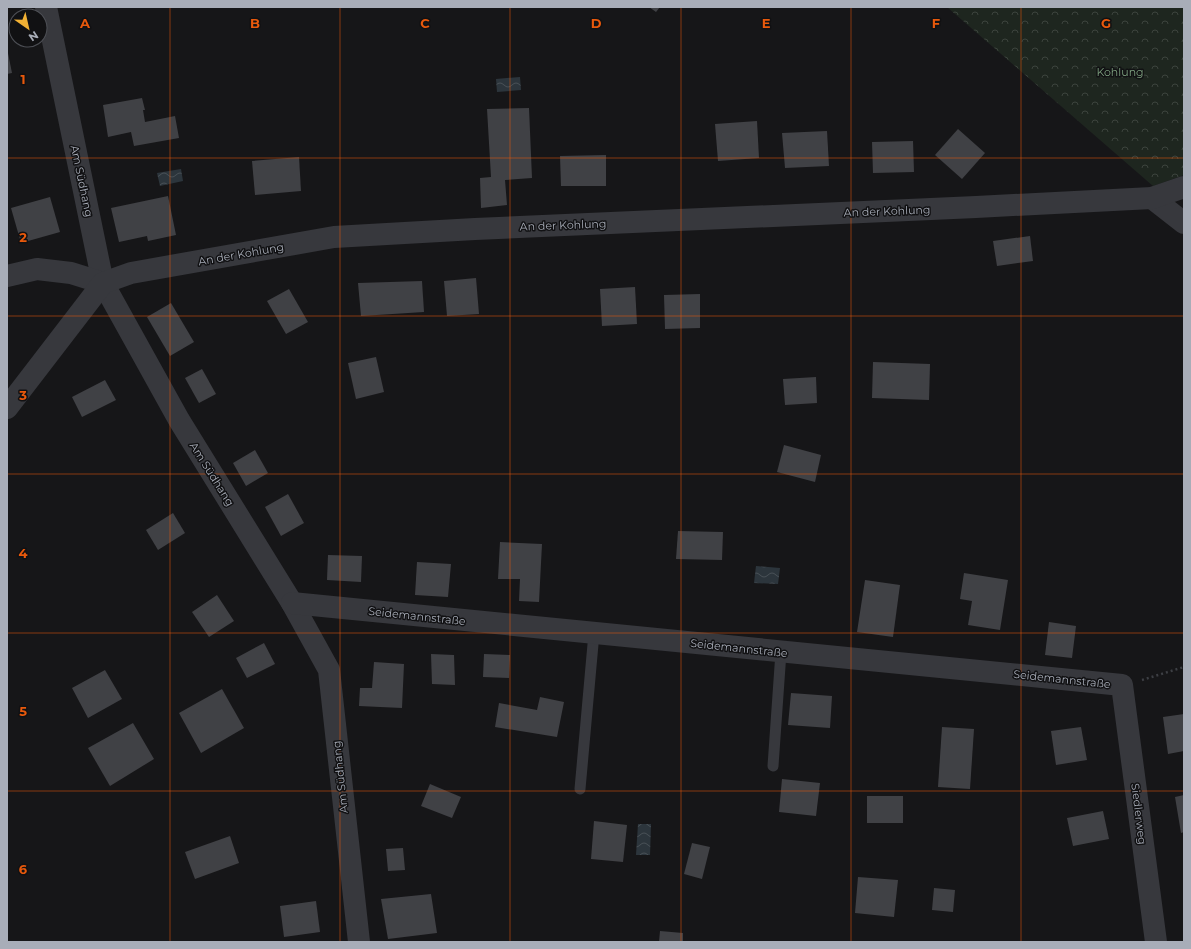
<svg xmlns="http://www.w3.org/2000/svg" width="1191" height="949" viewBox="0 0 1191 949" font-family="Montserrat,sans-serif">
<style>
.forest{fill:url(#forest-crowns)}
.water{fill:url(#water-waves)}
.building{fill:#404145}
.lines{fill:none;stroke-linecap:round;stroke-linejoin:round}
.path{stroke:#3d3f44;stroke-width:2.5;stroke-dasharray:2 3;stroke-linecap:butt}
.service{stroke:#37383d;stroke-width:11}
.minor{stroke:#37383d;stroke-width:22}
.grid{fill:none;stroke:#e8590c;stroke-width:1;stroke-opacity:0.55}
.labels{text-anchor:middle;stroke-width:3;stroke-linejoin:round;paint-order:stroke}
.park-label{font-size:11px;fill:#7fa381;stroke:#111113}
.street-label{font-size:11px;fill:#a8adb8;stroke:#111113}
.grid-label{font-size:13px;text-anchor:middle;font-weight:bold;fill:#e8590c;stroke:#111113;stroke-width:3;stroke-linejoin:round;paint-order:stroke}
</style>
<defs>
<pattern id="forest-crowns" width="20" height="18" patternUnits="userSpaceOnUse"><rect width="20" height="18" fill="#1e261f"/><path d="M2 6a3 3 0 1 1 6 0M12 15a3 3 0 1 1 6 0" fill="none" stroke="#3c433d"/></pattern>
<pattern id="water-waves" width="16" height="10" patternUnits="userSpaceOnUse"><rect width="16" height="10" fill="#2c353c"/><path d="M0 5q4-4 8 0t8 0" fill="none" stroke="#485056"/></pattern>
</defs>
<rect width="100%" height="100%" fill="#161618"/>
<!-- forest -->
<polygon class="forest" points="947,7 1184,7 1184,175 1153,186"/>
<!-- water -->
<g class="water">
<polygon points="520,77 521,90 497,92 496,79"/>
<polygon points="181,169 183,181 160,186 157,173"/>
<polygon points="756,566 780,568 778,584 754,583"/>
<polygon points="638,824 651,824 650,855 636,855"/>
</g>
<!-- building -->
<g class="building">
<polygon points="649,7 660,7 656,12"/>
<polygon points="7,48 12,73 7,74"/>
<polygon points="142,98 145,110 143,110 145,122 175,116 179,138 134,146 131,132 108,137 103,105"/>
<polygon points="529,108 532,178 505,180 507,205 481,208 480,178 491,177 487,109"/>
<polygon points="757,121 759,158 718,161 715,124"/>
<polygon points="958,129 985,153 962,179 935,155"/>
<polygon points="827,131 829,166 785,168 782,133"/>
<polygon points="913,141 914,172 873,173 872,142"/>
<polygon points="606,155 606,186 561,186 560,156"/>
<polygon points="299,157 301,191 255,195 252,161"/>
<polygon points="168,196 176,235 148,241 147,236 119,242 111,208"/>
<polygon points="50,197 60,232 21,243 11,208"/>
<polygon points="1030,236 1033,261 997,266 993,241"/>
<polygon points="476,278 479,314 447,316 444,281"/>
<polygon points="422,281 424,312 361,316 358,283"/>
<polygon points="635,287 637,324 602,326 600,289"/>
<polygon points="289,289 308,322 286,334 267,301"/>
<polygon points="700,294 700,328 665,329 664,295"/>
<polygon points="171,303 194,342 170,356 147,317"/>
<polygon points="376,357 384,392 356,399 348,363"/>
<polygon points="873,362 930,364 929,400 872,398"/>
<polygon points="202,369 216,394 199,403 185,378"/>
<polygon points="816,377 817,403 785,405 783,379"/>
<polygon points="105,380 116,400 82,417 72,397"/>
<polygon points="784,445 821,455 815,482 777,472"/>
<polygon points="255,450 268,473 246,486 233,463"/>
<polygon points="288,494 304,523 281,536 265,507"/>
<polygon points="173,513 185,533 158,550 146,530"/>
<polygon points="678,531 723,532 722,560 676,559"/>
<polygon points="500,542 542,544 539,602 519,601 520,579 498,579"/>
<polygon points="328,555 362,556 361,582 327,580"/>
<polygon points="417,562 451,564 448,597 415,595"/>
<polygon points="964,573 1008,580 1000,630 968,625 972,601 960,599"/>
<polygon points="865,580 900,585 893,637 857,632"/>
<polygon points="217,595 234,621 209,637 192,612"/>
<polygon points="1049,622 1076,626 1072,658 1045,655"/>
<polygon points="264,643 275,664 247,678 236,658"/>
<polygon points="431,654 454,655 455,685 432,684"/>
<polygon points="484,654 510,655 509,678 483,677"/>
<polygon points="374,662 404,664 402,708 359,706 360,688 372,688"/>
<polygon points="105,670 122,699 88,718 72,688"/>
<polygon points="222,689 244,728 201,753 179,713"/>
<polygon points="791,693 832,696 830,728 788,725"/>
<polygon points="540,697 564,702 557,737 495,727 499,703 537,710"/>
<polygon points="1184,714 1184,751 1168,754 1163,717"/>
<polygon points="133,723 154,759 110,786 88,748"/>
<polygon points="942,727 974,729 970,789 938,787"/>
<polygon points="1081,727 1087,760 1056,765 1051,731"/>
<polygon points="782,779 820,783 816,816 779,812"/>
<polygon points="430,784 461,797 452,818 421,806"/>
<polygon points="1184,795 1184,832 1181,833 1175,797"/>
<rect x="867" y="796" width="36" height="27"/>
<polygon points="1103,811 1109,839 1073,846 1067,818"/>
<polygon points="594,821 627,825 623,862 591,859"/>
<polygon points="230,836 239,863 195,879 185,852"/>
<polygon points="692,843 710,847 702,879 684,874"/>
<polygon points="403,848 405,870 388,871 386,849"/>
<polygon points="858,877 898,880 894,917 855,913"/>
<polygon points="934,888 955,890 953,912 932,910"/>
<polygon points="431,894 437,933 388,939 381,899"/>
<polygon points="316,901 320,932 284,937 280,906"/>
<polygon points="660,931 683,933 683,942 659,942"/>
</g>
<g class="lines">
<!-- path -->
<polyline class="path" points="1142,680 1184,667"/>
<!-- service -->
<g class="service">
<polyline points="773,766 781,652"/>
<polyline points="580,789 594,633"/>
</g>
<!-- minor -->
<g class="minor">
<polyline points="46,7 103,283 179,420 292,603 329,670 359,942"/>
<polyline points="1152,198 1184,223"/>
<polyline points="7,276 37,269 71,273 103,283"/>
<polyline points="7,408 103,283 131,273 334,237 475,229 976,207 1152,198 1184,187"/>
<polyline points="292,603 1122,685 1156,942"/>
</g>
</g>
<!-- grid -->
<path class="grid" d="M 170,7 L 170,942M 340,7 L 340,942M 510,7 L 510,942M 681,7 L 681,942M 851,7 L 851,942M 1021,7 L 1021,942M 7,158 L 1184,158M 7,316 L 1184,316M 7,474 L 1184,474M 7,633 L 1184,633M 7,791 L 1184,791"/>
<g class="labels">
<!-- park labels -->
<g class="park-label">
<text x="1120" y="76">Kohlung</text>
</g>
<!-- street labels -->
<g class="street-label">
<text transform="translate(82 181) rotate(78)" y="4">Am Südhang</text>
<text transform="translate(887 211) rotate(-2)" y="4">An der Kohlung</text>
<text transform="translate(563 225) rotate(-2)" y="4">An der Kohlung</text>
<text transform="translate(241 254) rotate(-10)" y="4">An der Kohlung</text>
<text transform="translate(212 474) rotate(58)" y="4">Am Südhang</text>
<text transform="translate(417 616) rotate(6)" y="4">Seidemannstraße</text>
<text transform="translate(739 648) rotate(6)" y="4">Seidemannstraße</text>
<text transform="translate(1062 679) rotate(6)" y="4">Seidemannstraße</text>
<text transform="translate(340 777) rotate(-96)" y="4">Am Südhang</text>
<text transform="translate(1139 814) rotate(83)" y="4">Siedlerweg</text>
</g>
</g>
<g class="grid-label">
<text x="85" y="28">A</text>
<text x="255" y="28">B</text>
<text x="425" y="28">C</text>
<text x="596" y="28">D</text>
<text x="766" y="28">E</text>
<text x="936" y="28">F</text>
<text x="1106" y="28">G</text>
<text x="23" y="84">1</text>
<text x="23" y="242">2</text>
<text x="23" y="400">3</text>
<text x="23" y="558">4</text>
<text x="23" y="716">5</text>
<text x="23" y="874">6</text>
</g>
<!-- border -->
<rect width="1191" height="949" fill="none" stroke="#a8adb8" stroke-width="16"/>
<!-- north arrow -->
<g transform="translate(28 28) rotate(146)"><circle r="19" fill="#111113" stroke="#4d4f55"/>
<path d="M0-3L7 15L0 10L-7 15Z" fill="#f2b134"/>
<text y="-6" font-size="11" font-weight="bold" text-anchor="middle" fill="#a8adb8">N</text>
</g>
</svg>
